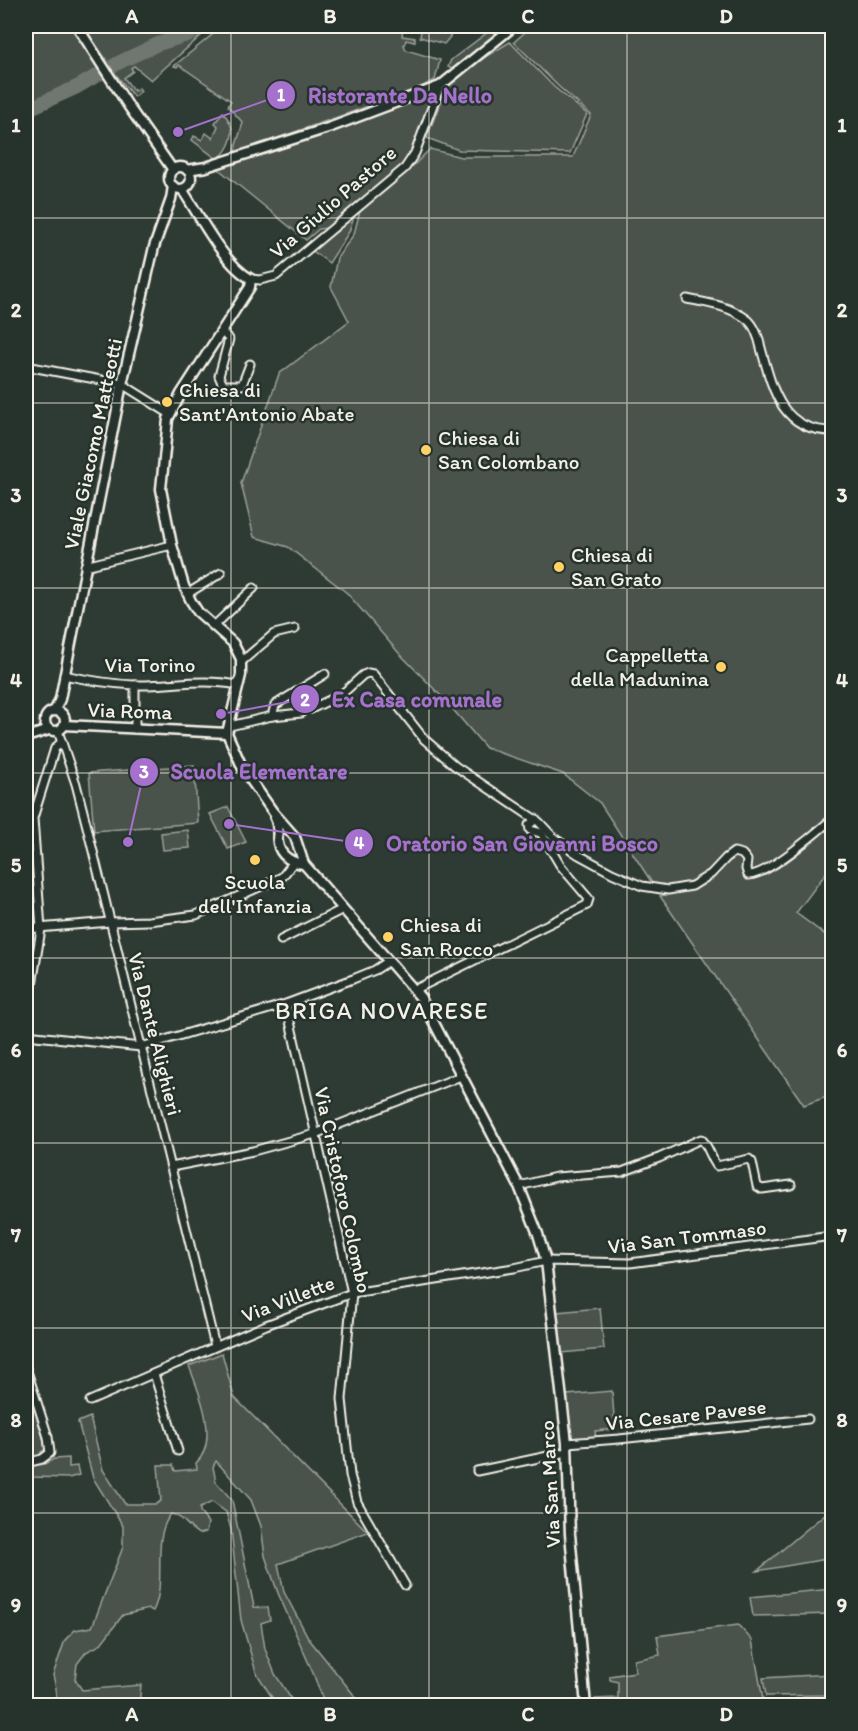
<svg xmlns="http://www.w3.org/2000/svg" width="858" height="1731" viewBox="0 0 858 1731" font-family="Itim,sans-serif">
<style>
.green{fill:#48524c;stroke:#9ea29a;stroke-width:1.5}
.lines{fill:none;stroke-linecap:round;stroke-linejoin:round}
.river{stroke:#6f7770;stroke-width:14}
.minor-casing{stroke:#f4f1e8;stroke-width:11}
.tertiary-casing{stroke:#f4f1e8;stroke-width:13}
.minor{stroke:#26332d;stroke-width:7}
.tertiary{stroke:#26332d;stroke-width:8}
.grid{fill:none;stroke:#f4f1e8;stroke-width:1.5;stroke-opacity:0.55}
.poi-dot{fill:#ffd166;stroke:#26332d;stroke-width:2}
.labels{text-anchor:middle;stroke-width:5;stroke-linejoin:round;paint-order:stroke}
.street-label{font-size:21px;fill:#f4f1e8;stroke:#26332d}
.poi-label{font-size:21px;fill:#f4f1e8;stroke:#26332d;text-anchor:start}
.quarter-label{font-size:24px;letter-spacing:1.5px;fill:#f4f1e8;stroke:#26332d}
.leader{fill:none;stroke:#a571cd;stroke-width:2}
.callout-dot{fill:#a571cd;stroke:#26332d;stroke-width:2}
.mark-label{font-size:18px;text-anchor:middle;font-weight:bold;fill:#fff}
.callout-label{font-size:22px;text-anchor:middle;font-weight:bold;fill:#a571cd;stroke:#26332d;stroke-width:5;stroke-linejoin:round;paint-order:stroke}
.neatline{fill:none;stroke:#f4f1e8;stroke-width:2}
.grid-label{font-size:20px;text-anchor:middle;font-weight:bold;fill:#f4f1e8}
</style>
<rect width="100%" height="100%" fill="#2e3b34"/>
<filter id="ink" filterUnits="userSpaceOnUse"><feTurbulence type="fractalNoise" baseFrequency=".0167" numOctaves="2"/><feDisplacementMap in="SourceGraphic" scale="12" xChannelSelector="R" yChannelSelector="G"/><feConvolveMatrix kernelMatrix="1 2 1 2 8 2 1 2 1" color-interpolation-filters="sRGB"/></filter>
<g filter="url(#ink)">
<!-- green -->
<g class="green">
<polygon points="26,26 73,26 103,72 70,90 26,110"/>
<polygon points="83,26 194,26 190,30 155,42 110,65"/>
<polygon points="200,26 212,26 151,80 134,66 131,68 133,71 124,78 134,91 139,88 141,91 134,97 113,71 158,47 184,40"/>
<polygon points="223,26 453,26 450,37 444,44 420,37 421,31 403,28 402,36 415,38 415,42 406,40 404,45 406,50 440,60 435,80 417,89 235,153 236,145 243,123 228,106 231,101 179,65 177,67 174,66"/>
<path d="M 532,26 L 832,26 L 832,865 L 796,913 L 832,940 L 832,1095 L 804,1105 L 660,896 L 692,890 L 712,875 L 735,853 L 741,854 C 746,861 744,867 748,875 C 769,877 801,847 818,834 L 816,830 C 801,840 767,875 749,873 L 747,869 L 749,860 L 743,852 C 721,850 711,877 692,884 C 682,888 666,887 654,886 L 600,803 L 563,774 L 486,748 L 444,699 L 398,652 L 347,593 L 288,547 L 254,537 L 241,483 L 279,374 L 349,321 L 331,287 L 337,258 L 354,234 L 361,207 L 412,167 L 430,149 L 461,157 L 573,157 L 591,115 L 558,86 L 514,42 Z"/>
<polygon points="492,29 496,32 491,38 452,69 448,67 451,60"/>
<polygon points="510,42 554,87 587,114 570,153 459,150 427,138 446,87 470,66"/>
<polygon points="426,97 432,100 414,152 404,167 327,228 319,229 306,240 216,167"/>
<path d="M 223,112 C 226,116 229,121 231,125 C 235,137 227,153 217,159 L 192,140 L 194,136 L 202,140 L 206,133 L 213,138 L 218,126 L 215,123 Z"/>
<polygon points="356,210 349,232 329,263 314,252 313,250"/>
<polygon points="194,765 198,823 94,831 89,773"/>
<polygon points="228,807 246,842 228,849 210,814"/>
<polygon points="188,830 190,848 163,850 161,833"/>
<polygon points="600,1308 604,1349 561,1353 557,1312"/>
<path d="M 222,1353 L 234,1397 L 368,1532 L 278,1564 L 284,1592 L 309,1639 L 362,1705 L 325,1705 L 313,1673 L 278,1593 L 265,1556 L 261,1526 L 251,1500 L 216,1461 L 213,1467 L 216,1482 L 232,1500 L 254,1607 L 268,1608 L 270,1620 L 261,1623 L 265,1649 L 275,1674 L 295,1705 L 275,1705 L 273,1699 L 256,1672 L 241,1620 L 231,1529 L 226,1512 L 212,1502 L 200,1508 L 200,1512 L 208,1523 L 206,1532 L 199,1534 C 188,1528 183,1516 171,1514 C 150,1540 168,1582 153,1611 L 149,1609 L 123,1615 L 100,1645 L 86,1652 L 77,1664 L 75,1679 L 82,1690 L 141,1685 L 139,1705 L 57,1705 L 56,1688 L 53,1675 L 65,1640 L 75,1630 L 92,1627 L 123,1547 L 123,1526 L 93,1478 L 78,1422 L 90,1417 L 103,1470 L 125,1504 L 156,1504 L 161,1501 L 158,1465 L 173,1465 L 175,1471 L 197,1469 L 196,1463 C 220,1441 199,1392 189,1366 Z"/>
<polygon points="26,1376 40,1421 45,1449 41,1452 41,1455 26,1460"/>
<polygon points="612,1391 615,1429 595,1431 596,1439 570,1441 567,1395"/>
<polygon points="69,1458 69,1467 77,1466 79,1475 69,1478 31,1477 27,1475 28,1467 44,1464 54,1459"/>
<polygon points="832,1508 832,1558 757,1571"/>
<polygon points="832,1589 832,1614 753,1616 750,1597"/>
<polygon points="738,1625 752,1640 764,1705 595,1705 595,1699 618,1698 618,1682 610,1680 610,1676 635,1672 634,1660 660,1655 657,1636"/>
<polygon points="832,1674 832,1695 766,1696 763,1678"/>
</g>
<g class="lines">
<!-- river -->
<polyline class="river" points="26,110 77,87 120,62 158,44 190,34 198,26"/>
<defs>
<g id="minor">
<polyline points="251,279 260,280 276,276 405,168 415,153 440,86"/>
<path d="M 687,299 C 708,303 730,306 748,320 C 755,326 759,339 761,348 C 772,388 781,431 832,431"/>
<polyline points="222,332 229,339 219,376 223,385 242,385 250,364"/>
<polyline points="26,366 122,384 170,414"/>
<polyline points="85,566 172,545"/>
<polyline points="187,594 221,573"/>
<polyline points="215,625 254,588"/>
<polyline points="241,662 274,634 295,629"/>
<path d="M 64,675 C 87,680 110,684 134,685 C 170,686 201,678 237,685"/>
<polyline points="135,685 135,729"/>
<path d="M 311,709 L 342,694 L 363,675 L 368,673 L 373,674 L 424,739 L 455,766 L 539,822 L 554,838 L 579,855 L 612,873 L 642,886 L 668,890 L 692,886 L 711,874 L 726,858 L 734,852 L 742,854 L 747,860 L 746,869 L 748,875 C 767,876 817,832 832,819"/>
<polyline points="272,716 275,705 325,674"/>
<polyline points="230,726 272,716 301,713"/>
<polyline points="58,731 76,784 87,827 215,1346"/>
<polyline points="26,929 110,922 149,921 196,915 282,877 293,863"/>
<polyline points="281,940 343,909"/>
<polyline points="414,990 587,905 589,899 560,865 541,833 530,830 529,825 536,819"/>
<polyline points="286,1004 352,1293 342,1399 350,1475 357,1502 405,1585"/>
<polyline points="26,1022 41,929 33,818 55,748 62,742"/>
<polyline points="26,1035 141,1047 286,1004 353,979 375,970 389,961"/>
<polyline points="171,1167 253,1151 315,1134 461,1076"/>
<path d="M 519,1186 L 556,1177 L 622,1172 L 659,1158 L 701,1139 C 709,1146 710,1157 717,1166 L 749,1159 L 752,1162 L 757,1186 L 762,1189 L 791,1185"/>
<polyline points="26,1368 48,1437 50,1453 42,1459 26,1463"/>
<polyline points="154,1374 178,1451"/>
<polyline points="90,1401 266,1325 352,1293 514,1268 546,1261 630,1263 832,1236"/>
<polyline points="567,1443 619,1439 808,1419"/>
<polyline points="477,1471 567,1452"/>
</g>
<g id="tertiary">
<polyline points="77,26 129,107 173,170"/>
<circle cx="180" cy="178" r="11"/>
<polyline points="187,170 206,167 331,127 440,86 514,26"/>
<path d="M 182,189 C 199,215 224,265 251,279 L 250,287 L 181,394 L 168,419 L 161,489 L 172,545 L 184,586 L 191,601 L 198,612 L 233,643 L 241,659 L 241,675 L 227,733"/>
<polyline points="55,710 60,699 122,384 154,247 171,199 173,186"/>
<circle cx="55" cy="721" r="10"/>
<polyline points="64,725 227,733"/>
<polyline points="227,733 243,769 273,812 295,837 304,864 421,998 519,1186 538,1234 546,1261 567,1443 570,1534 586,1706"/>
<polyline points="26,737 49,730"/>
<path d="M 275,818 C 280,828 276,833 278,843 C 280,856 292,863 304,864"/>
</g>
</defs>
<!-- minor casing -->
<use href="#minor" class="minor-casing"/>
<!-- tertiary casing -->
<use href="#tertiary" class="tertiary-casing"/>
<!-- minor -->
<use href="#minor" class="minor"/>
<!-- tertiary -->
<use href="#tertiary" class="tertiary"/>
</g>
</g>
<!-- grid -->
<path class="grid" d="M 231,26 L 231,1706M 429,26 L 429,1706M 627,26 L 627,1706M 26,218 L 832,218M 26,403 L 832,403M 26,588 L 832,588M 26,773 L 832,773M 26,958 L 832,958M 26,1143 L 832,1143M 26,1328 L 832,1328M 26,1513 L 832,1513"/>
<!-- markers -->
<g class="poi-dot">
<circle cx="167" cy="402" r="6"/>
<circle cx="426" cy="450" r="6"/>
<circle cx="559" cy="567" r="6"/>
<circle cx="721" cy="667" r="6"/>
<circle cx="255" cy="860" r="6"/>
<circle cx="388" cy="937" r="6"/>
</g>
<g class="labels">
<!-- street labels -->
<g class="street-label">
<text transform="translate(333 202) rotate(-41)" y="7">Via Giulio Pastore</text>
<text transform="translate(93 444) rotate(-78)" y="7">Viale Giacomo Matteotti</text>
<text x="150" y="672">Via Torino</text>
<text transform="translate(130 711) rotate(2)" y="7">Via Roma</text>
<text transform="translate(155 1034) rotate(76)" y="7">Via Dante Alighieri</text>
<text transform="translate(343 1190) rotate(78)" y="7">Via Cristoforo Colombo</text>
<text transform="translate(687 1237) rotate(-7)" y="7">Via San Tommaso</text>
<text transform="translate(288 1299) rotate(-21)" y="7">Via Villette</text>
<text transform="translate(686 1415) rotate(-6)" y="7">Via Cesare Pavese</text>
<text transform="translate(550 1484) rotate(-93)" y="7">Via San Marco</text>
</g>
<!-- poi labels -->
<g class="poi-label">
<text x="179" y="397">Chiesa di<tspan x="179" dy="24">Sant'Antonio Abate</tspan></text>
<text x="438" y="445">Chiesa di<tspan x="438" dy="24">San Colombano</tspan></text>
<text x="571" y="562">Chiesa di<tspan x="571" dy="24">San Grato</tspan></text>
<text x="709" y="662" text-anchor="end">Cappelletta<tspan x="709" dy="24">della Madunina</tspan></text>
<text x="255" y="889" text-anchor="middle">Scuola<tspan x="255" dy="24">dell'Infanzia</tspan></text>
<text x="400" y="932">Chiesa di<tspan x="400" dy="24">San Rocco</tspan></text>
</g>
<!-- quarter labels -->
<g class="quarter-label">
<text x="382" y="1019">BRIGA NOVARESE</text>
</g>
</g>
<!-- callouts -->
<path class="leader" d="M178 132L281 95M221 714L305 699M128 842L144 772M229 824L359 843"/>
<g class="callout-dot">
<circle cx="178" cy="132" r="6"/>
<circle cx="221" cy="714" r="6"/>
<circle cx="128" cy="842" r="6"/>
<circle cx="229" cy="824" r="6"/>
<circle cx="281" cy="95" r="15"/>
<circle cx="305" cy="699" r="15"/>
<circle cx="144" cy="772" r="15"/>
<circle cx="359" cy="843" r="15"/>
</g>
<g class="mark-label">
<text x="281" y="101">1</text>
<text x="305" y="706">2</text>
<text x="144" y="778">3</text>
<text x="359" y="849">4</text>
</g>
<g class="callout-label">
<text x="400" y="103">Ristorante Da Nello</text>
<text x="417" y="707">Ex Casa comunale</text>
<text x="259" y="779">Scuola Elementare</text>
<text x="522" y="851">Oratorio San Giovanni Bosco</text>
</g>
<!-- margin -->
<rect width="858" height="1731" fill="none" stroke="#26332d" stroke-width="66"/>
<rect x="33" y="33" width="792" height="1665" class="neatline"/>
<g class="grid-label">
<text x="132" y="23">A</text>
<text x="330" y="23">B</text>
<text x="528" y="23">C</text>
<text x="726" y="23">D</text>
<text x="16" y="132">1</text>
<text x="842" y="132">1</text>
<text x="16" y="317">2</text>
<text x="842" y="317">2</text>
<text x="16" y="502">3</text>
<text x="842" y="502">3</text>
<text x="16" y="687">4</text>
<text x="842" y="687">4</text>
<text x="16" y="872">5</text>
<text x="842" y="872">5</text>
<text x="16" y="1057">6</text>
<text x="842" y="1057">6</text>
<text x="16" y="1242">7</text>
<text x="842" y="1242">7</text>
<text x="16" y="1427">8</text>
<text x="842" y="1427">8</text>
<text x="16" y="1612">9</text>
<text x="842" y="1612">9</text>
<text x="132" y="1721">A</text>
<text x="330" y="1721">B</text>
<text x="528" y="1721">C</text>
<text x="726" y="1721">D</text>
</g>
</svg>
